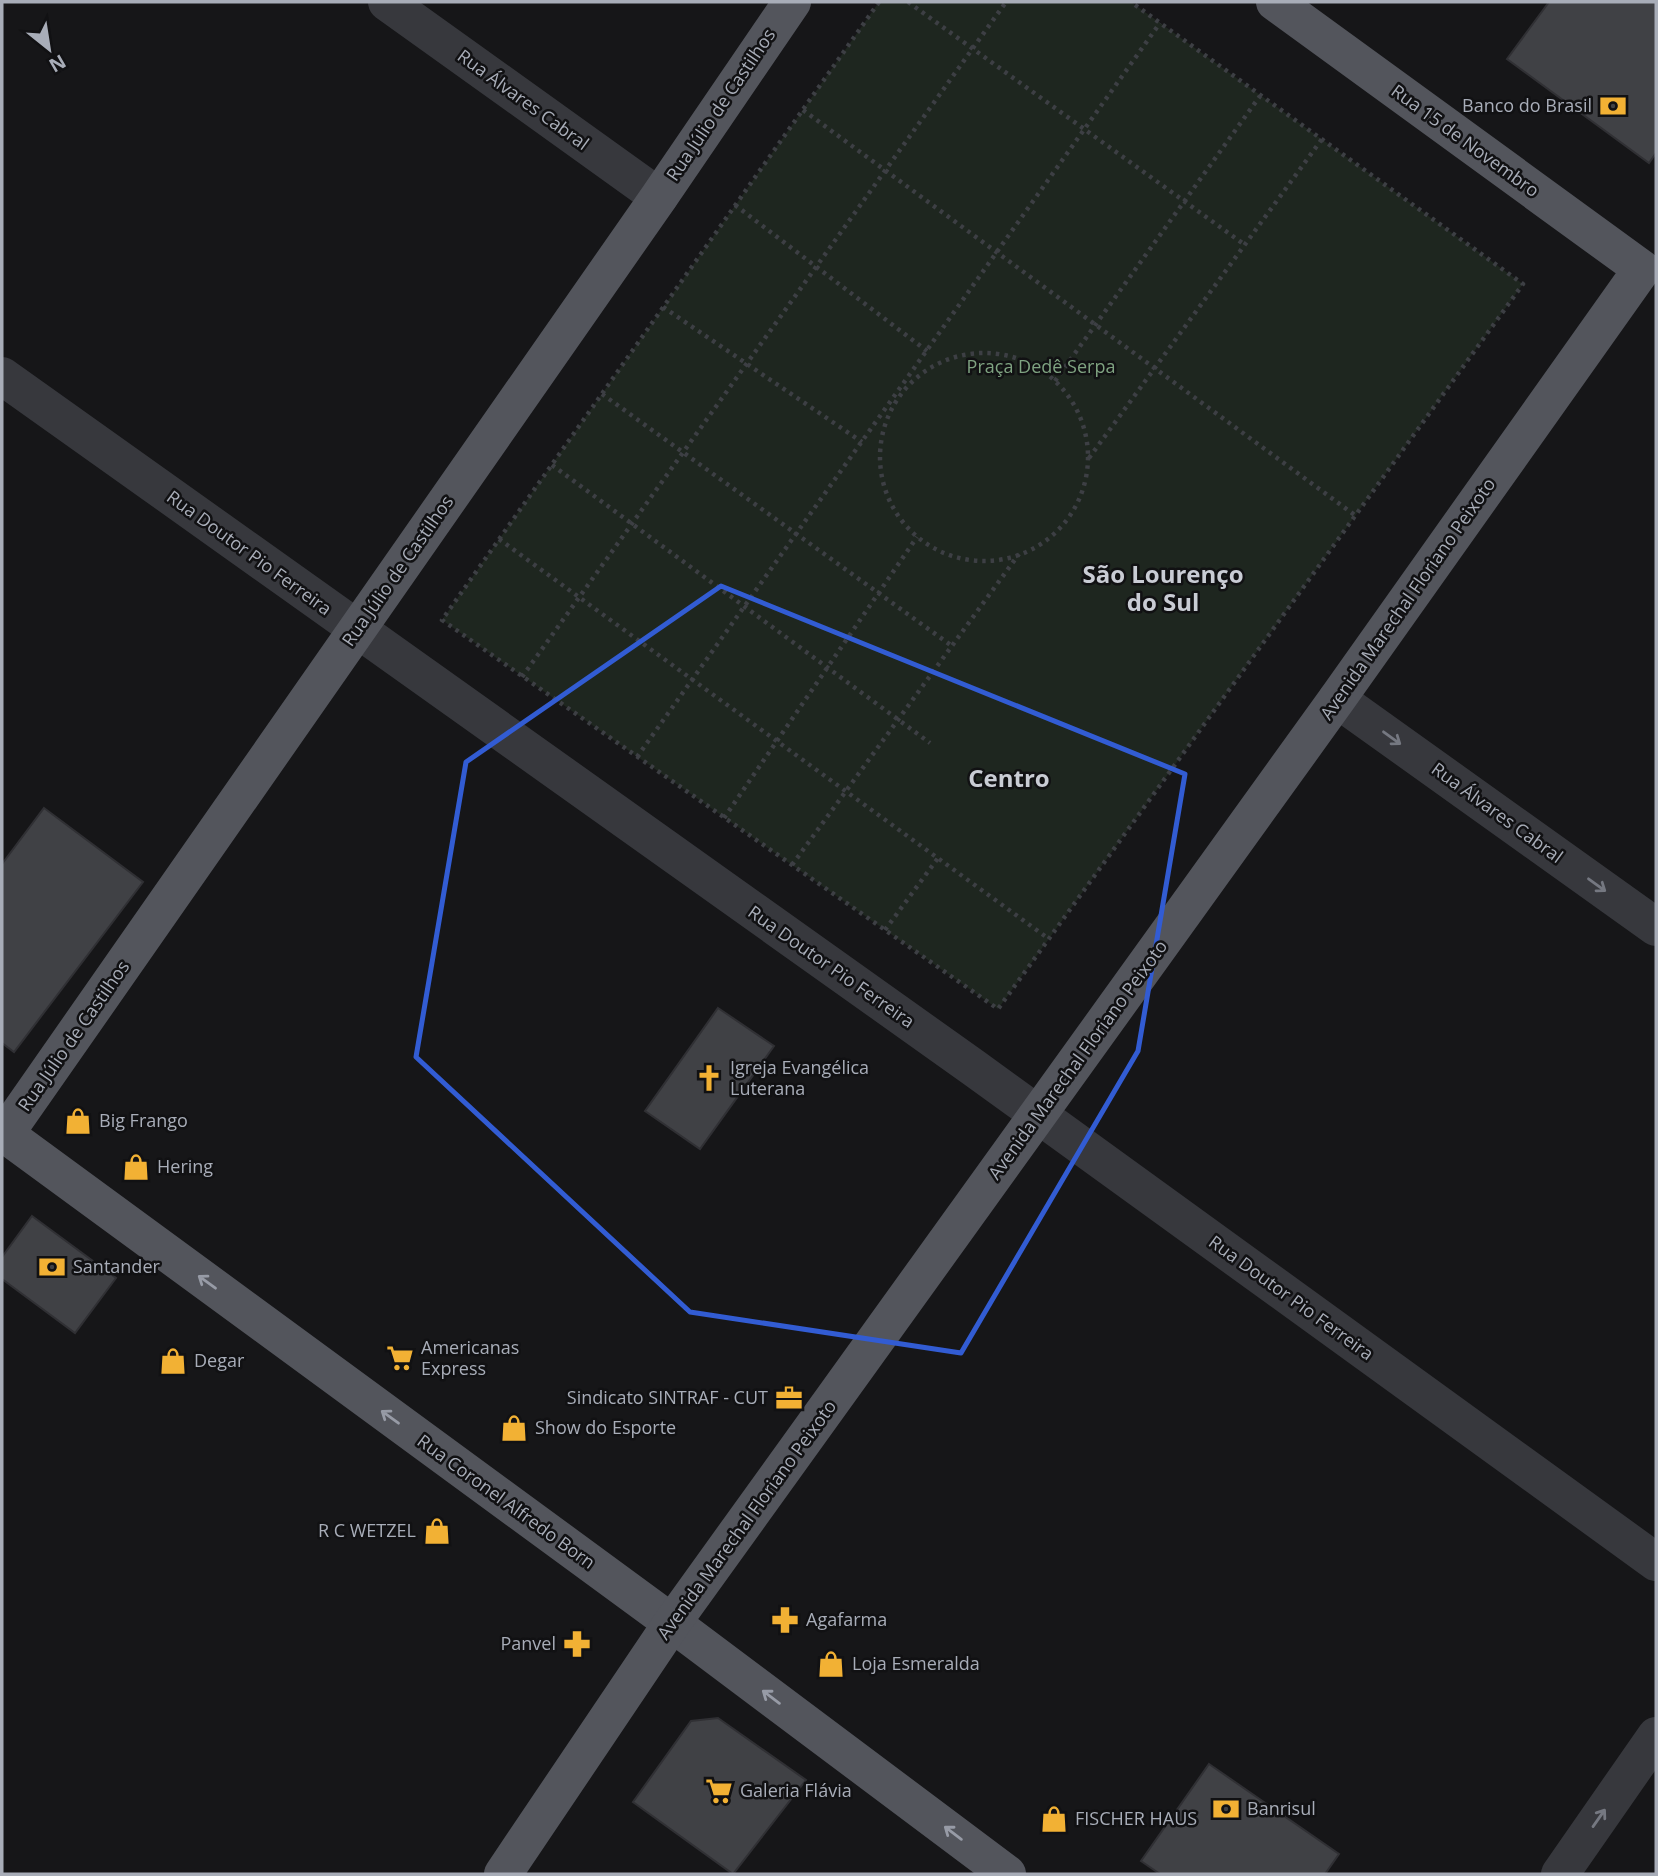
<svg xmlns="http://www.w3.org/2000/svg" width="1658" height="1876" viewBox="0 0 1658 1876" font-family="'Open Sans',sans-serif">
<style>
.green{fill:#1e261f}
.building{fill:#404145;stroke:#303034;stroke-width:2}
.lines{fill:none;stroke-linecap:round;stroke-linejoin:round}
.path{stroke:#3d3f44;stroke-width:4.5;stroke-dasharray:3.5 5;stroke-linecap:butt}
.minor{stroke:#37383d;stroke-width:38}
.major{stroke:#53555c;stroke-width:38}
.oneway{stroke:#757881}
.oneway2{stroke:#979ba6}
.marked{fill:none;stroke:#325cd3;stroke-width:5;stroke-linejoin:round}
.labels{text-anchor:middle;stroke-width:5;stroke-linejoin:round;paint-order:stroke}
.street-label{font-size:18px;fill:#a8adb8;stroke:#111113}
.poi-label{font-size:18px;fill:#a8adb8;stroke:#111113;text-anchor:start}
.park-label{font-size:18px;fill:#7fa381;stroke:#111113}
.district-label{font-size:24px;font-weight:bold;fill:#c9ccd4;stroke:#111113}
</style>
<rect width="100%" height="100%" fill="#161618"/>
<!-- green -->
<polygon class="green" points="879,2 1131,2 1523,284 998,1009 442,620"/>
<!-- building -->
<g class="building">
<polygon points="1549,2 1656,2 1656,153 1649,163 1507,59"/>
<polygon points="44,808 143,882 14,1052 2,1043 2,864"/>
<polygon points="718,1008 774,1046 700,1149 645,1111"/>
<polygon points="32,1216 116,1278 75,1333 2,1279 2,1257"/>
<polygon points="718,1718 806,1780 733,1874 633,1802 691,1721"/>
<polygon points="1209,1764 1339,1854 1325,1874 1160,1874 1141,1861"/>
</g>
<g class="lines">
<!-- path -->
<g class="path">
<polyline points="879,2 442,620 998,1009 1523,284 1131,2"/>
<polyline points="908,2 1245,245"/>
<polyline points="803,110 1356,516"/>
<polyline points="735,205 927,351"/>
<polyline points="663,307 862,442"/>
<circle cx="984" cy="457" r="104"/>
<polyline points="1055,381 1260,96"/>
<polyline points="602,394 952,646"/>
<polyline points="1089,458 1322,139"/>
<polyline points="552,465 930,743"/>
<polyline points="499,539 1049,939"/>
<polyline points="522,677 1006,2"/>
<polyline points="637,757 1160,23"/>
<polyline points="724,818 917,537"/>
<polyline points="792,865 1019,554"/>
<polyline points="885,930 938,858"/>
</g>
<!-- minor -->
<g class="minor">
<polyline points="387,2 659,197"/>
<polyline points="2,376 974,1068 1656,1562"/>
<polyline points="1337,699 1656,927"/>
<polyline points="1560,1874 1656,1736"/>
</g>
<!-- major -->
<g class="major">
<polyline points="792,2 659,197 5,1134 672,1623 1007,1874"/>
<polyline points="503,1874 672,1623 1337,699 1642,269 1275,2"/>
</g>
</g>
<!-- one-way arrows -->
<defs><path id="oneway-shaft" d="M-6 0H5M1.5-3L5.5 0L1.5 3" fill="none" stroke-width="1.6" stroke-linecap="round" stroke-linejoin="round" transform="scale(1.75)"/></defs>
<g class="oneway">
<use href="#oneway-shaft" transform="translate(1392 738) rotate(36)"/>
<use href="#oneway-shaft" transform="translate(1597 885) rotate(36)"/>
<use href="#oneway-shaft" transform="translate(1599 1818) rotate(-55)"/>
</g>
<g class="oneway2">
<use href="#oneway-shaft" transform="translate(207 1282) rotate(-144)"/>
<use href="#oneway-shaft" transform="translate(390 1417) rotate(-144)"/>
<use href="#oneway-shaft" transform="translate(771 1697) rotate(-143)"/>
<use href="#oneway-shaft" transform="translate(953 1833) rotate(-143)"/>
</g>
<!-- marked area -->
<path class="marked" d="M 721,586 L 1185,774 L 1138,1051 L 961,1353 L 690,1312 L 416,1057 L 466,762 Z"/>
<!-- icons -->
<defs>
<symbol id="bank-bare" viewBox="-9 -9 18 18"><path d="M-6-4H6V4H-6ZM0-2.3a2.3 2.3 0 1 0 0 4.6a2.3 2.3 0 1 0 0-4.6Z" fill="#f2b134" stroke="#111113" stroke-width="2.5" paint-order="stroke"/></symbol>
<symbol id="church-bare" viewBox="-9 -9 18 18"><path d="M-1.2-6h2.4v3.5h3.3v2.4h-3.3V6h-2.4V-.1h-3.3v-2.4h3.3Z" fill="#f2b134" stroke="#111113" stroke-width="2.5" paint-order="stroke"/></symbol>
<symbol id="shop-bare" viewBox="-9 -9 18 18"><path d="M-5-2.5h2.3a2.7 3.5 0 0 1 5.4 0H5L5.5 6h-11ZM-1.5-2.5h3a1.5 2.3 0 0 0-3 0Z" fill="#f2b134" stroke="#111113" stroke-width="2.5" paint-order="stroke"/></symbol>
<symbol id="supermarket-bare" viewBox="-9 -9 18 18"><path d="M-6-5.5h2.5l.6 2H6L4.5 2H-2.5L-4.4-4H-6ZM-1.5 3.2a1.3 1.3 0 1 0 .1 0ZM3 3.2a1.3 1.3 0 1 0 .1 0Z" fill="#f2b134" stroke="#111113" stroke-width="2.5" paint-order="stroke"/></symbol>
<symbol id="office-bare" viewBox="-9 -9 18 18"><path d="M-6-3h4V-5.5h4V-3h4V5H-6ZM-1-4.5V-3h2v-1.5ZM-6 0V1H6V0Z" fill="#f2b134" stroke="#111113" stroke-width="2.5" paint-order="stroke"/></symbol>
<symbol id="pharmacy-bare" viewBox="-9 -9 18 18"><path d="M-2-6h4v4h4v4h-4v4h-4v-4h-4v-4h4Z" fill="#f2b134" stroke="#111113" stroke-width="2.5" paint-order="stroke"/></symbol>
</defs>
<g fill-rule="evenodd">
<use href="#bank-bare" x="1594" y="87" width="38" height="38"/>
<use href="#church-bare" x="690" y="1059" width="38" height="38"/>
<use href="#shop-bare" x="59" y="1102" width="38" height="38"/>
<use href="#shop-bare" x="117" y="1148" width="38" height="38"/>
<use href="#bank-bare" x="33" y="1248" width="38" height="38"/>
<use href="#supermarket-bare" x="381" y="1339" width="38" height="38"/>
<use href="#shop-bare" x="154" y="1342" width="38" height="38"/>
<use href="#office-bare" x="770" y="1379" width="38" height="38"/>
<use href="#shop-bare" x="495" y="1409" width="38" height="38"/>
<use href="#shop-bare" x="418" y="1512" width="38" height="38"/>
<use href="#pharmacy-bare" x="766" y="1601" width="38" height="38"/>
<use href="#pharmacy-bare" x="558" y="1625" width="38" height="38"/>
<use href="#shop-bare" x="812" y="1645" width="38" height="38"/>
<use href="#supermarket-bare" x="700" y="1772" width="38" height="38"/>
<use href="#bank-bare" x="1207" y="1790" width="38" height="38"/>
<use href="#shop-bare" x="1035" y="1800" width="38" height="38"/>
</g>
<g class="labels">
<!-- street labels -->
<g class="street-label">
<text transform="translate(523 100) rotate(36)" y="6">Rua Álvares Cabral</text>
<text transform="translate(721 105) rotate(-56)" y="6">Rua Júlio de Castilhos</text>
<text transform="translate(1465 141) rotate(36)" y="6">Rua 15 de Novembro</text>
<text transform="translate(249 553) rotate(36)" y="6">Rua Doutor Pio Ferreira</text>
<text transform="translate(398 571) rotate(-55)" y="6">Rua Júlio de Castilhos</text>
<text transform="translate(1408 599) rotate(-55)" y="6">Avenida Marechal Floriano Peixoto</text>
<text transform="translate(1497 813) rotate(36)" y="6">Rua Álvares Cabral</text>
<text transform="translate(831 967) rotate(35)" y="6">Rua Doutor Pio Ferreira</text>
<text transform="translate(74 1036) rotate(-55)" y="6">Rua Júlio de Castilhos</text>
<text transform="translate(1078 1060) rotate(-54)" y="6">Avenida Marechal Floriano Peixoto</text>
<text transform="translate(1291 1298) rotate(36)" y="6">Rua Doutor Pio Ferreira</text>
<text transform="translate(506 1502) rotate(36)" y="6">Rua Coronel Alfredo Born</text>
<text transform="translate(747 1520) rotate(-54)" y="6">Avenida Marechal Floriano Peixoto</text>
</g>
<!-- poi labels -->
<g class="poi-label">
<text x="1592" y="112" text-anchor="end">Banco do Brasil</text>
<text x="730" y="1074">Igreja Evangélica<tspan x="730" dy="21">Luterana</tspan></text>
<text x="99" y="1127">Big Frango</text>
<text x="157" y="1173">Hering</text>
<text x="73" y="1273">Santander</text>
<text x="421" y="1354">Americanas<tspan x="421" dy="21">Express</tspan></text>
<text x="194" y="1367">Degar</text>
<text x="768" y="1404" text-anchor="end">Sindicato SINTRAF - CUT</text>
<text x="535" y="1434">Show do Esporte</text>
<text x="416" y="1537" text-anchor="end">R C WETZEL</text>
<text x="806" y="1626">Agafarma</text>
<text x="556" y="1650" text-anchor="end">Panvel</text>
<text x="852" y="1670">Loja Esmeralda</text>
<text x="740" y="1797">Galeria Flávia</text>
<text x="1247" y="1815">Banrisul</text>
<text x="1075" y="1825">FISCHER HAUS</text>
</g>
<!-- park labels -->
<g class="park-label">
<text x="1041" y="373">Praça Dedê Serpa</text>
</g>
<!-- district labels -->
<g class="district-label">
<text x="1163" y="583">São Lourenço<tspan x="1163" dy="28">do Sul</tspan></text>
<text x="1009" y="787">Centro</text>
</g>
</g>
<!-- border -->
<rect width="1658" height="1876" fill="none" stroke="#a8adb8" stroke-width="7"/>
<!-- north arrow -->
<g transform="translate(49 49) rotate(150)" stroke="#111113" stroke-width="5" paint-order="stroke">
<path d="M0-5L12 26L0 18L-12 26Z" fill="#a8adb8"/>
<text y="-10" font-size="19" font-weight="bold" text-anchor="middle" fill="#a8adb8">N</text>
</g>
</svg>
